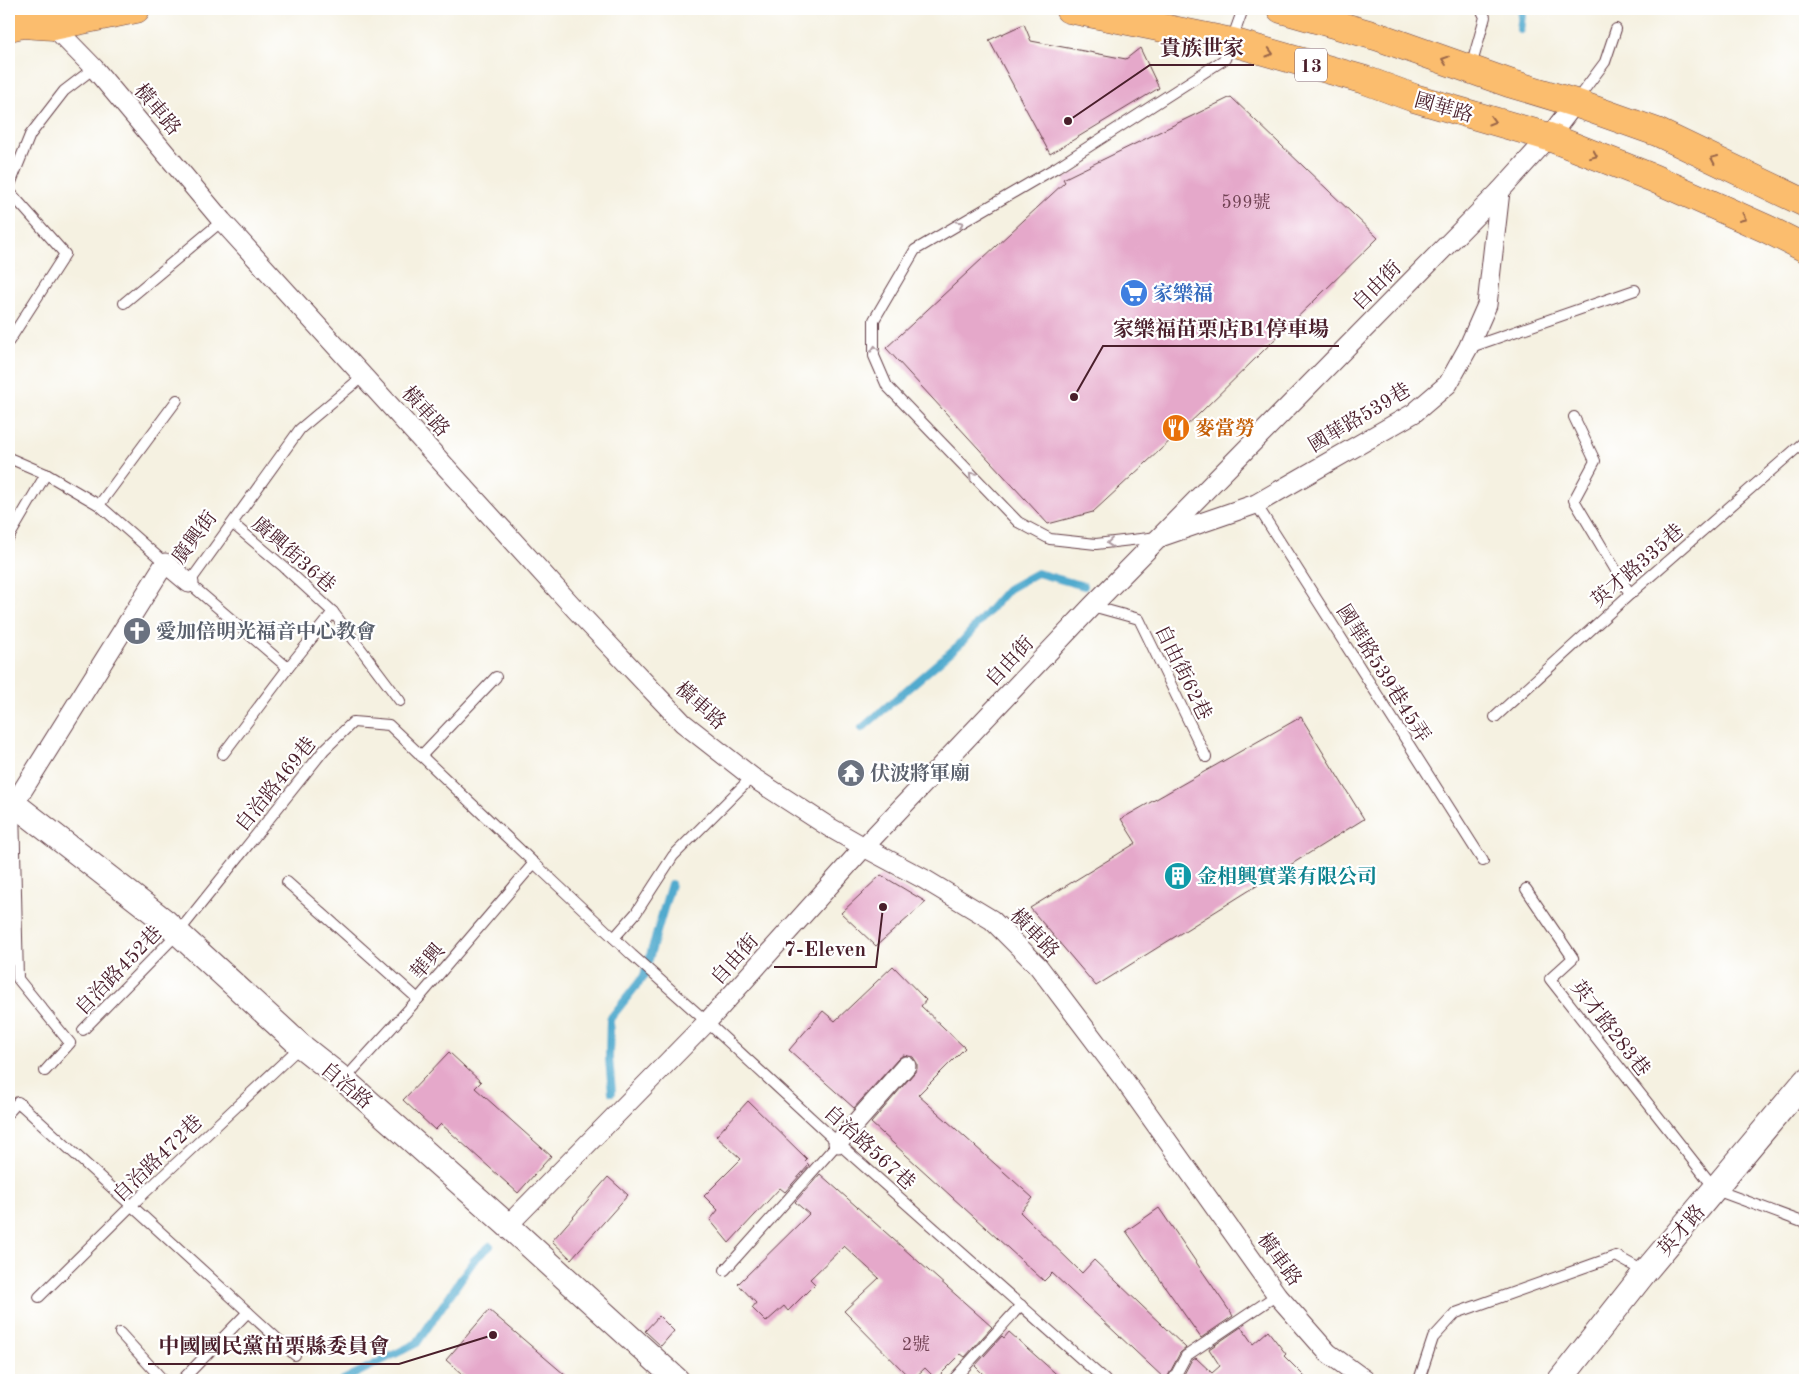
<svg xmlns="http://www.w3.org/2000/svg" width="1814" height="1389" viewBox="0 0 1814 1389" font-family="'Old Standard TT','Noto Serif TC',serif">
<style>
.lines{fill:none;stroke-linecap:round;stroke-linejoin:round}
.stream{stroke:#51aace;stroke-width:8}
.building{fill:#e5a8ca}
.service-casing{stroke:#643e46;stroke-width:12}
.minor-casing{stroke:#643e46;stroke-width:21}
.tertiary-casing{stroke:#643e46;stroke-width:26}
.primary-casing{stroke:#643e46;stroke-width:29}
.service{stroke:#fff;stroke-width:10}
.minor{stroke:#fff;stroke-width:19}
.tertiary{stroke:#fff;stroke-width:24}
.primary{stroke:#fbbd6e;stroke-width:28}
.oneway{stroke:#9a6649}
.oneway2{stroke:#ae9aa0}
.labels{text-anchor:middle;stroke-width:4.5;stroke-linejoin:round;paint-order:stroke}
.number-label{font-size:18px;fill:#714153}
.shield{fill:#fff;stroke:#80626b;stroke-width:1}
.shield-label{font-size:19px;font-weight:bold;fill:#4a1f2b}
.street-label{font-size:20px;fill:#4a1f2b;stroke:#fff}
.shop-label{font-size:20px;font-weight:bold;fill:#366cbe;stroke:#fff;text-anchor:start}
.food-label{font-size:20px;font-weight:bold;fill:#c56008;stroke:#fff;text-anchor:start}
.worship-label{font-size:20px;font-weight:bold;fill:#5b616d;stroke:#fff;text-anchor:start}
.culture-label{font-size:20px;font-weight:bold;fill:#0d838f;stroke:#fff;text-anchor:start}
.leader{fill:none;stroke:#4a1f2b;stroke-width:2}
.callout-dot{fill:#4a1f2b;stroke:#fff;stroke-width:2}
.callout-label{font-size:21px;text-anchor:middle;font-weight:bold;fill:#4a1f2b;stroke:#fff;stroke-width:4.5;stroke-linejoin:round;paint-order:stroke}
</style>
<rect width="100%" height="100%" fill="#fff"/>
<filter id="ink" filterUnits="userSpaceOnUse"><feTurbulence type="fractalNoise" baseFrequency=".02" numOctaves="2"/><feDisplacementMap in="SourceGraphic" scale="10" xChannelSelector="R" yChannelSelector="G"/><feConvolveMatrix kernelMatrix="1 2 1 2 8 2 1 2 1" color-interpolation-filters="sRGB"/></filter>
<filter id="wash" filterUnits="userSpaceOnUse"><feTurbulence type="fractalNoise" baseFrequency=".0096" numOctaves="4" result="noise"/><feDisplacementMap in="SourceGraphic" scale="20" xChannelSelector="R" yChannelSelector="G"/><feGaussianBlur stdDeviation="1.12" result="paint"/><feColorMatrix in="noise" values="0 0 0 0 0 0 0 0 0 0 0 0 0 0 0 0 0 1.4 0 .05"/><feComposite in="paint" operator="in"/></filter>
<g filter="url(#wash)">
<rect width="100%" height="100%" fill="#f5f1e1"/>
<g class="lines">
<!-- stream -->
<g class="stream">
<polyline points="1520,30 1522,15 1521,9"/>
<polyline points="862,728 960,644 1008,589 1037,573 1084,586"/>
<polyline points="612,1092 609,1058 610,1019 644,976 671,884"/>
<polyline points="343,1380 417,1343 474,1260 490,1246"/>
</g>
</g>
<g id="blocks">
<!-- building -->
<g class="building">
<polygon points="1024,24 1031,41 1126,59 1140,48 1159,88 1050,154 989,40"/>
<polygon points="1231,97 1378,238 1199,414 1093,512 1048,524 886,348 1065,182 1063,179"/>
<polygon points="1301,717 1364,819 1096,986 1030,908 1136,843 1121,819"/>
<polygon points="881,875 926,902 876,946 841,913"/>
<polygon points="893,966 926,1000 921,1006 965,1048 918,1095 1033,1198 1020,1212 1082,1273 1094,1260 1186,1348 1180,1353 1166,1380 1052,1273 1044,1281 871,1123 914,1073 917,1069 917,1063 913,1057 903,1055 898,1059 854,1108 789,1050 823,1011 835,1021"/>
<polygon points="449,1052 481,1082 475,1088 551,1156 518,1193 441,1124 435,1130 403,1100"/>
<polygon points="748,1101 807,1159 805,1161 809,1165 785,1192 780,1188 729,1243 710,1220 718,1210 704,1196 741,1159 716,1136"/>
<polygon points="820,1174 992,1327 965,1357 961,1354 936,1379 925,1368 912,1380 844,1311 879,1278 844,1246 810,1279 815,1284 788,1311 784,1306 766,1322 752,1308 756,1303 738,1284 809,1214 795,1202"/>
<polygon points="608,1177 628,1195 571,1259 552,1241"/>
<polygon points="1159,1208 1233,1316 1201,1338 1126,1231"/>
<polygon points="489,1310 571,1380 469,1380 446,1360"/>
<polygon points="659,1316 674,1331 661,1346 645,1331"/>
<polygon points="1241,1327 1253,1344 1268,1331 1286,1354 1284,1356 1308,1380 1181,1380 1191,1361 1196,1358 1212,1373 1220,1366 1209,1349"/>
<polygon points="1009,1332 1063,1380 989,1380 975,1366 1002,1336 1004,1338"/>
</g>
</g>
</g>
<g filter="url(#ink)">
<use href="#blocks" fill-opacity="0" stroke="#643e46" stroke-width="1"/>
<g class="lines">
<defs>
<g id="service">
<polyline points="1471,67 1485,17 1481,9"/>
<polyline points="1575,102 1605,62 1616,29"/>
<polyline points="9,187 30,135 64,91 94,68"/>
<polyline points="9,191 65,254 9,341"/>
<polyline points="124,303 222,221"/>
<polyline points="1468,348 1635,290"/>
<polyline points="1574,417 1595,461 1574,500 1630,594"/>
<polyline points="9,458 46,474 99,505 165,563"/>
<polyline points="1256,504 1483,861"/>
<polyline points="99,505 177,400"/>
<polyline points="233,524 284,567 333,612"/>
<polyline points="9,537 46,474"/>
<polyline points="1158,537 1096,544 1050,539 1018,522 887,386 874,356 874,320 915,250 1057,167 1225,59 1243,9"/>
<polyline points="1092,606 1139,619 1206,757"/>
<polyline points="288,668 333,612 400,701"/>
<polyline points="1495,717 1630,594 1805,441"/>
<polyline points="223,754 288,668 189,583 300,429 363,376"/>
<polyline points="421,756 496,677"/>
<polyline points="14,807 18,979 70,1043 45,1071"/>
<polyline points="287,882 418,999"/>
<polyline points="1526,889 1573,958 1550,979 1716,1190 1805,1223"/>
<polyline points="614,938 636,913 673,856 752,777"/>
<polyline points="83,1030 177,934 324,750 353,722 389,725 534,863"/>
<polyline points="344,1080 418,999 534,863 632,955 707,1022 838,1143 1105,1380"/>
<polyline points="9,1112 18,1102 295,1355"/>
<polyline points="725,1270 838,1143"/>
<polyline points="39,1297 136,1201 301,1046"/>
<polyline points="120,1333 163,1380"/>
<polyline points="182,1380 248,1312"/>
<polyline points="953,1380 1021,1305"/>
<polyline points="1173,1380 1186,1356 1277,1295"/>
<polyline points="1419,1380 1433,1338 1456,1313 1616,1256 1645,1272"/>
</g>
<g id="minor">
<polyline points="43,9 53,26 94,68 222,221 576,610 683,723 752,777 829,827 864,847 924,879 992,920 1038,966 1122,1077 1277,1295 1328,1353 1365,1380"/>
<polyline points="1163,536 1256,504 1414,413 1448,384 1468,348 1487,305 1500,191"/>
<polyline points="14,804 165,563 189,583"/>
<polyline points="838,1143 906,1066"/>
<polyline points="505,1223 510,1223 707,1022 864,847 1092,606 1500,191 1549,137 1575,103"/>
</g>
<g id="tertiary">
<polyline points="9,800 166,922 301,1046 344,1080 505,1223 677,1380"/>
<polyline points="1560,1380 1645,1272 1805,1081"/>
</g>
<g id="primary">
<polyline points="1069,9 1232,42 1365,80 1414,98 1549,137 1653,178 1767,229 1805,248"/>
<polyline points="1281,9 1379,37 1509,83 1575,103 1657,132 1805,203"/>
<polyline points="9,27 22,24 53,26 136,9"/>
</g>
</defs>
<!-- service casing -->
<use href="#service" class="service-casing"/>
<!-- minor casing -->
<use href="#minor" class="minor-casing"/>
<!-- tertiary casing -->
<use href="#tertiary" class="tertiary-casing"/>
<!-- primary casing -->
<use href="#primary" class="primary-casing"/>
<!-- service -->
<use href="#service" class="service"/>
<!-- minor -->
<use href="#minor" class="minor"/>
<!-- tertiary -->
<use href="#tertiary" class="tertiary"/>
<!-- primary -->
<use href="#primary" class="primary"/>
</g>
<!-- one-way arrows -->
<defs><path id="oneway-chevron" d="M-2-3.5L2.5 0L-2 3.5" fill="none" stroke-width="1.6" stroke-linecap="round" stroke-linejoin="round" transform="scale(1.25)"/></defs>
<g class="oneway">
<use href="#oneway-chevron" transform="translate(1270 53) rotate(16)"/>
<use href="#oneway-chevron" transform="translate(1445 60) rotate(-161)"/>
<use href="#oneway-chevron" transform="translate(1492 121) rotate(16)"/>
<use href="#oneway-chevron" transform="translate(1594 155) rotate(22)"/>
<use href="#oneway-chevron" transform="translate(1714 159) rotate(-155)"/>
<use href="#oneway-chevron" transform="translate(1743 218) rotate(24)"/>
</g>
<g class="oneway2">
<use href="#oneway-chevron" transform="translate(960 224) rotate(-30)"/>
<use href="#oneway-chevron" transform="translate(875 349) rotate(-94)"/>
<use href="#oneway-chevron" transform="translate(972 475) rotate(-134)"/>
<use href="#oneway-chevron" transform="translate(1110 543) rotate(174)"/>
</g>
</g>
<!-- icons -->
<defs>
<symbol id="supermarket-disc" viewBox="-11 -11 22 22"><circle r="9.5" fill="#3f7fe0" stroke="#fff"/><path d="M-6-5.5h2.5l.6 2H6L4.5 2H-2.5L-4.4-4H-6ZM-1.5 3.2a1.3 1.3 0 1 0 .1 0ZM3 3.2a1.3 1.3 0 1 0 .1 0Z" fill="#fff"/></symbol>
<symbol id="restaurant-disc" viewBox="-11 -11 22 22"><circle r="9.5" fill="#e8710a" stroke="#fff"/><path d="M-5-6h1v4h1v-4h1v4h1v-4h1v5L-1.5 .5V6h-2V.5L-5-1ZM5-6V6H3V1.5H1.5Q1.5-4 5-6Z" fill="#fff"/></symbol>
<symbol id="church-disc" viewBox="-11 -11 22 22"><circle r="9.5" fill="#6b7280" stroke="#fff"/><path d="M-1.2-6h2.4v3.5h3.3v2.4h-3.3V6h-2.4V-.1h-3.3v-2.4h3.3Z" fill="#fff"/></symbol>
<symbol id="temple-disc" viewBox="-11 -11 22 22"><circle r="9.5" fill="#6b7280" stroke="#fff"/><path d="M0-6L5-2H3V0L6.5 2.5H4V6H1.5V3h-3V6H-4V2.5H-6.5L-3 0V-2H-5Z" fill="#fff"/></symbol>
<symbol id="building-disc" viewBox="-11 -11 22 22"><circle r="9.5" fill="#0f9aa8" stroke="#fff"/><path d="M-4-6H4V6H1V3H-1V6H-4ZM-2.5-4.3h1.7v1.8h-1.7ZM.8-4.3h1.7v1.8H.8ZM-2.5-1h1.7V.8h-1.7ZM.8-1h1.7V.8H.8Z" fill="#fff"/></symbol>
</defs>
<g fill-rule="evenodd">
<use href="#supermarket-disc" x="1118" y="277" width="32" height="32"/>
<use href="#restaurant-disc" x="1160" y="412" width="32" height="32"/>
<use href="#church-disc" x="121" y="615" width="32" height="32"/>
<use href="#temple-disc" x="835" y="757" width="32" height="32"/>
<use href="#building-disc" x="1162" y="860" width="32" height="32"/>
</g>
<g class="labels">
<!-- number labels -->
<g class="number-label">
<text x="1246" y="208">599號</text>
<text x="916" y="1350">2號</text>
</g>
<!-- shield labels -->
<rect class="shield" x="1295" y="48.5" width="32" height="33" rx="4"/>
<g class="shield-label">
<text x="1311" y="72">13</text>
</g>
<!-- street labels -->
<g class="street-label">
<text transform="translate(1444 107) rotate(16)" y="7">國華路</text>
<text transform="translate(158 109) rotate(50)" y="7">橫車路</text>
<text transform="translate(1376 285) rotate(-45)" y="7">自由街</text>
<text transform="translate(426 411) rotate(48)" y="7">橫車路</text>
<text transform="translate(1359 417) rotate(-31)" y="7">國華路539巷</text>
<text transform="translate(194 537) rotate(-53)" y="7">廣興街</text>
<text transform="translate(294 554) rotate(41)" y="7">廣興街36巷</text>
<text transform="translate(1637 565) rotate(-41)" y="7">英才路335巷</text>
<text transform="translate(1009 661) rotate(-47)" y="7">自由街</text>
<text transform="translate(1184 672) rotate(64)" y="7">自由街62巷</text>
<text transform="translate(1384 673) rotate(58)" y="7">國華路539巷45弄</text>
<text transform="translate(701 705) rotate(42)" y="7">橫車路</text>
<text transform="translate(275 784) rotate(-51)" y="7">自治路469巷</text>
<text transform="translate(1035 933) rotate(46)" y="7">橫車路</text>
<text transform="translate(734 959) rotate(-48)" y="7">自由街</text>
<text transform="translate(427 961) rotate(-49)" y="7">華興</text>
<text transform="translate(118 970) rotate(-46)" y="7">自治路452巷</text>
<text transform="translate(1611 1028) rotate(52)" y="7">英才路283巷</text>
<text transform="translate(347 1085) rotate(40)" y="7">自治路</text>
<text transform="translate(870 1147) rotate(42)" y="7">自治路567巷</text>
<text transform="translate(157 1158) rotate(-44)" y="7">自治路472巷</text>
<text transform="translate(1681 1230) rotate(-49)" y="7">英才路</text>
<text transform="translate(1280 1259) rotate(54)" y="7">橫車路</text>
</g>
<!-- shop labels -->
<g class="shop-label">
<text x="1153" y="300">家樂福</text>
</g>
<!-- food labels -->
<g class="food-label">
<text x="1195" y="435">麥當勞</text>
</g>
<!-- worship labels -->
<g class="worship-label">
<text x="156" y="638">愛加倍明光福音中心教會</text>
<text x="870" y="780">伏波將軍廟</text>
</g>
<!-- culture labels -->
<g class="culture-label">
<text x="1197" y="883">金相興實業有限公司</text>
</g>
</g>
<!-- callouts -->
<path class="leader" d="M1068 121L1150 65H1254M1074 397L1103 346H1339M883 907L876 967H774M493 1335L399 1364H148"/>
<g class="callout-dot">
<circle cx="1068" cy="121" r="5"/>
<circle cx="1074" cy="397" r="5"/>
<circle cx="883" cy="907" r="5"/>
<circle cx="493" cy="1335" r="5"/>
</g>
<g class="callout-label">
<text x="1202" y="55">貴族世家</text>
<text x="1221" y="336">家樂福苗栗店B1停車場</text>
<text x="825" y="956">7-Eleven</text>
<text x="274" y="1353">中國國民黨苗栗縣委員會</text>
</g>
<!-- margin -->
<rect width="1814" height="1389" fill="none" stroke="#fff" stroke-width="30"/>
</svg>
